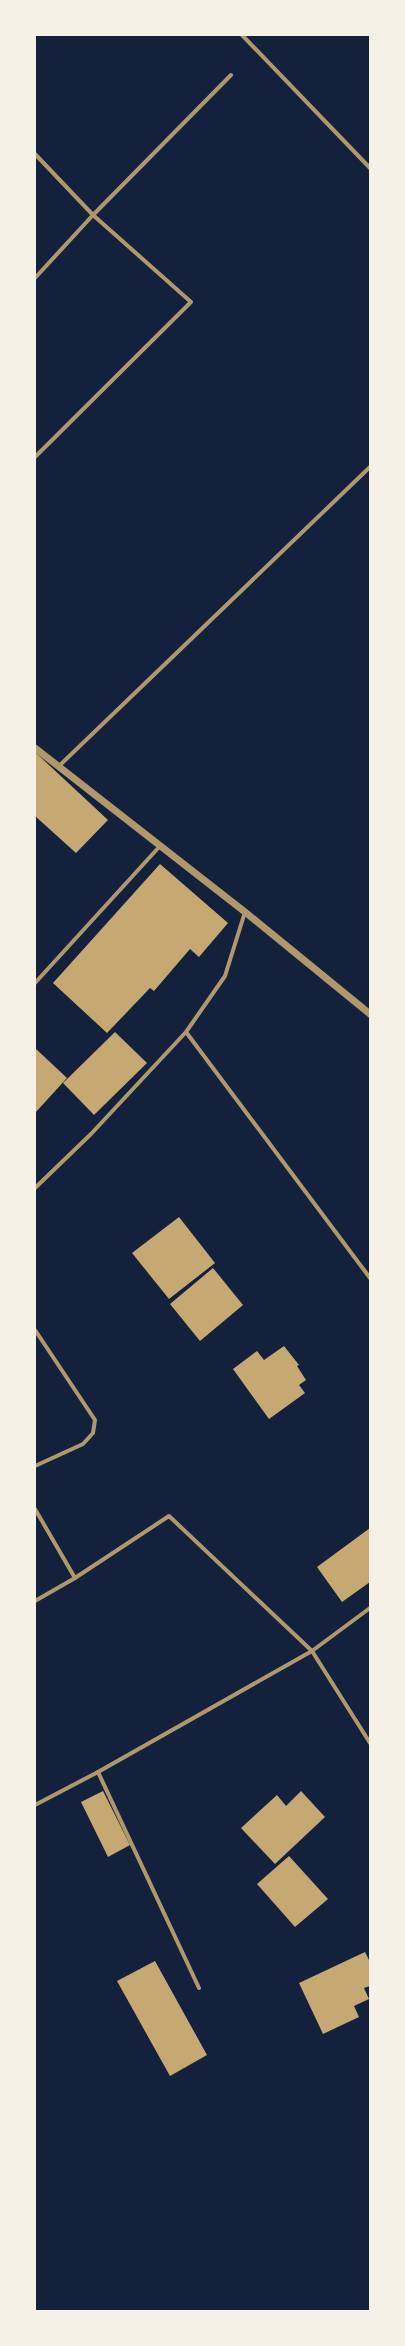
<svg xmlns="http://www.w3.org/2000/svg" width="405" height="2346" viewBox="0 0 405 2346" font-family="'PT Sans',sans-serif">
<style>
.building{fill:#c6a872}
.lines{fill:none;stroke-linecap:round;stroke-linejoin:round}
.minor{stroke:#b1986c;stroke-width:4}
.tertiary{stroke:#b1986c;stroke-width:7}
</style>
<rect width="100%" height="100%" fill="#14213d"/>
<!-- building -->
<g class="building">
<polygon points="35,752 108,820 76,853 35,816"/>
<polygon points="160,864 228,923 199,957 190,949 154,991 150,988 107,1033 53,983"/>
<polygon points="115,1032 147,1063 94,1115 63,1083"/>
<polygon points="35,1048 67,1078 35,1113"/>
<polygon points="179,1217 215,1263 169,1299 132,1253"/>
<polygon points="213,1268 243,1305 200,1341 170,1304"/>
<polygon points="284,1346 299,1365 297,1366 306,1380 299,1385 305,1393 269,1419 233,1369 257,1351 264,1360"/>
<polygon points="370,1528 370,1582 342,1602 317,1567"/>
<polygon points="103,1791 130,1845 108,1857 81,1802"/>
<polygon points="301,1791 325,1817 275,1864 241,1828 277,1795 286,1806"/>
<polygon points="289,1856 328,1899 295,1927 257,1884"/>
<polygon points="365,1952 370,1962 370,1986 364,1988 369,1999 354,2006 359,2017 323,2034 299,1983"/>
<polygon points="155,1961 207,2055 170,2076 117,1981"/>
</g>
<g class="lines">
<!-- minor -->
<g class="minor">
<polyline points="242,35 370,168"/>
<polyline points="35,154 93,215 35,278"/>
<polyline points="35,457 191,302 93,215 231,75"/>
<polyline points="59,766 370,467"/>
<polyline points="35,983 160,846"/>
<polyline points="186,1032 370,1278"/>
<polyline points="35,1188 91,1134 186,1032 225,976 245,912"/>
<polyline points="35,1330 95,1420 93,1433 83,1444 35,1466"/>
<polyline points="35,1509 75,1578"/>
<polyline points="35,1601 75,1578 169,1516 312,1651 370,1743"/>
<polyline points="98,1772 199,1988"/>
<polyline points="35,1805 98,1772 312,1651 370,1608"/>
</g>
<!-- tertiary -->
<polyline class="tertiary" points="35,748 245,912 370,1014"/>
</g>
<!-- border -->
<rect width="405" height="2346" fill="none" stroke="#f6f1e7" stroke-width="72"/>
</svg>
